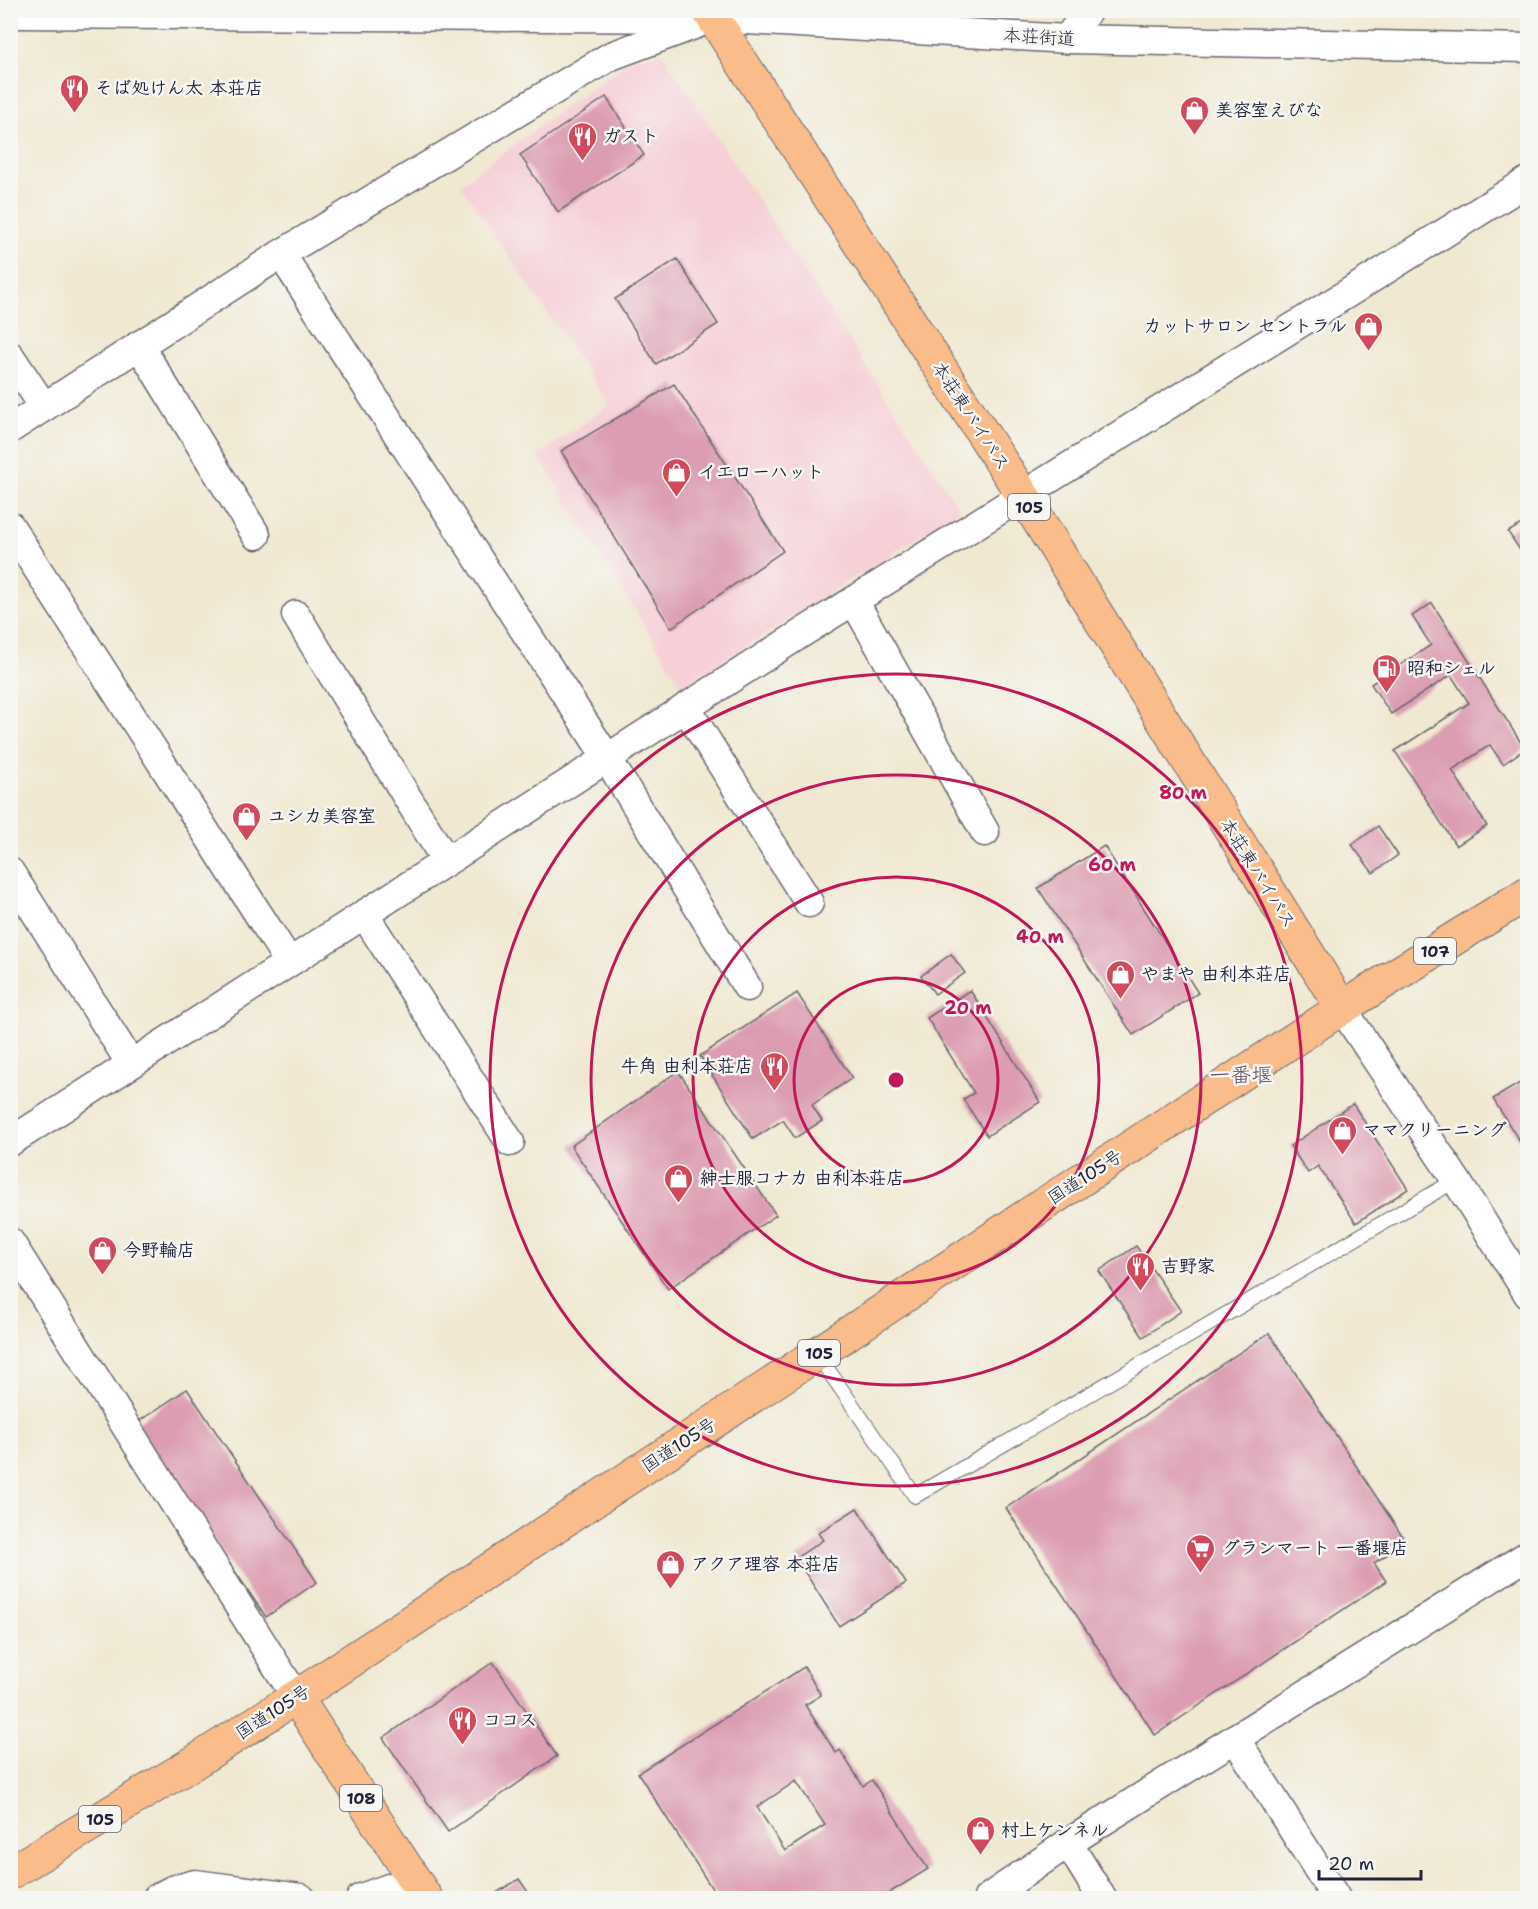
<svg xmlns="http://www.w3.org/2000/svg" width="1538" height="1909" viewBox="0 0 1538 1909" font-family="'Shantell Sans','Klee One',sans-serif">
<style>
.built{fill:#f6cfd7}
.building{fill:#dc9cb1;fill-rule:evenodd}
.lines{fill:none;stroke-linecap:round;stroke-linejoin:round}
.lane-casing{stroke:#6a6770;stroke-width:16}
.street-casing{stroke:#6a6770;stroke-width:31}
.highway-casing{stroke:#6a6770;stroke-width:35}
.lane{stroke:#fff;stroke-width:14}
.street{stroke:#fff;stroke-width:28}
.highway{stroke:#f9bc8a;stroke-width:33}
.ring{fill:none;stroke:#c2185b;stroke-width:3}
.labels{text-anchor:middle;stroke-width:5;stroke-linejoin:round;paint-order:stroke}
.shield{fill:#f6f6f2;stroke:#626272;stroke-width:1.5}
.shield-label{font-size:16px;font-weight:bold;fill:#22223b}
.street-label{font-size:18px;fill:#22223b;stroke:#f6f6f2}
.poi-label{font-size:18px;font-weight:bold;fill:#22223b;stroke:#f6f6f2;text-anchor:start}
.quarter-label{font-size:21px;fill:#634d64;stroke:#f6f6f2}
.centre{fill:#c2185b;stroke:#f6f6f2;stroke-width:3}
.ring-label{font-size:18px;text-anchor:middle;font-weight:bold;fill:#c2185b;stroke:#f6f6f2;stroke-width:5;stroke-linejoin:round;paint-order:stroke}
</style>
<rect width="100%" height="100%" fill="#f6f6f2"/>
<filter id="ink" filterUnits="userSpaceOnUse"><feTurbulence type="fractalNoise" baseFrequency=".0167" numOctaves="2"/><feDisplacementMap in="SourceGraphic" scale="12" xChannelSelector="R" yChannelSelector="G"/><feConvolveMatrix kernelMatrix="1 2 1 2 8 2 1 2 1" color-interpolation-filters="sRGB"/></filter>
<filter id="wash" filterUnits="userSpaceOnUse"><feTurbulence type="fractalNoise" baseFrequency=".008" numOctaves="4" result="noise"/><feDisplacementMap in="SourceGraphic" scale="24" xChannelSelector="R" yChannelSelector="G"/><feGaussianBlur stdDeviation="1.35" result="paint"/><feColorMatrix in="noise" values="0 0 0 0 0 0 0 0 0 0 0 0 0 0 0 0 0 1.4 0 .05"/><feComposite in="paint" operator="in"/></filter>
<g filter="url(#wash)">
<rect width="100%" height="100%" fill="#f0e8d1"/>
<!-- built -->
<polygon class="built" points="662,53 960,510 683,687 538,455 610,405 460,184 633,58"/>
<g id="blocks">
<!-- building -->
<g class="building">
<polygon points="606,97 644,155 558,212 520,155"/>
<polygon points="677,259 718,324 656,364 615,299"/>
<polygon points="674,384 783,551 671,628 561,451"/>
<polygon points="1528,520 1528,562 1508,532"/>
<polygon points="1432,603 1525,749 1503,764 1490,745 1452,770 1487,826 1456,846 1395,751 1469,703 1451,675 1391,714 1371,684 1431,645 1412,616"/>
<polygon points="1378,826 1398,855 1373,873 1352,845"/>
<polygon points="1104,846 1198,993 1133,1035 1038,888"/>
<polygon points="951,954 965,973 935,994 921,976"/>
<polygon points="970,990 1040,1102 987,1136 963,1099 974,1093 927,1018"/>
<polygon points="797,993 852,1078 812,1105 822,1121 795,1138 783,1120 753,1139 700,1056"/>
<polygon points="678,1071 776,1215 668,1289 571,1146"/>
<polygon points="1528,1078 1528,1155 1493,1099"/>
<polygon points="1353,1104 1408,1189 1356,1223 1318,1166 1308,1173 1290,1146"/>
<polygon points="1136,1246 1181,1311 1143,1337 1099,1271"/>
<polygon points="1269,1333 1406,1542 1374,1563 1386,1581 1155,1735 1006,1508"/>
<polygon points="187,1389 317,1582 266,1617 135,1424"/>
<polygon points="857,1508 906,1583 839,1626 796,1558 823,1540 818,1533"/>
<polygon points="493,1662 557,1756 448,1832 383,1738"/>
<path d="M 804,1667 L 821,1695 L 805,1705 L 836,1753 L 840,1750 L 863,1786 L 872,1780 L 928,1869 L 881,1898 L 718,1898 L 638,1773 ZM 796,1781 L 825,1825 L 785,1851 L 757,1807 Z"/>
<polygon points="519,1879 532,1898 488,1898"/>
</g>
</g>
</g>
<g filter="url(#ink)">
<use href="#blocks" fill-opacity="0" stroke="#6a6770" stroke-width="1.5"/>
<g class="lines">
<defs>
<polyline id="lane" points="817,1354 915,1496 1456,1180"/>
<g id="street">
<polyline points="10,14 714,18 1067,39 1528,48"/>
<polyline points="1067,39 1088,10"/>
<polyline points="281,254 607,758 747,987"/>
<polyline points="139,345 256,535"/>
<polyline points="10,356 44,407"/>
<polyline points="10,429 281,254 611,56 697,24"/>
<polyline points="10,526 289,962"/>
<polyline points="854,601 985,832"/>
<polyline points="296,615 446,861"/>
<polyline points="686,708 809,903"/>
<polyline points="10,872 131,1064"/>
<polyline points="364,914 510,1142"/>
<polyline points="1342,1008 1456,1180 1528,1294"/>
<polyline points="10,1142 805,631 1528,181"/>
<polyline points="10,1242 296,1697"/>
<polyline points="1235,1738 1336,1898"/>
<polyline points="1068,1843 1102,1898"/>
<polyline points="157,1898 172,1890 195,1884 301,1898"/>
<polyline points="361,1898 414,1879"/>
<polyline points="988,1898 1068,1843 1528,1555"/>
</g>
<g id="highway">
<polyline points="708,10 1022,494 1342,1008"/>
<polyline points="296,1697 426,1898"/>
<polyline points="10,1873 190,1765 296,1697 1342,1008 1528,893"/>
</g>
</defs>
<!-- lane casing -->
<use href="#lane" class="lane-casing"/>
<!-- street casing -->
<use href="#street" class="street-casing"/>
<!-- highway casing -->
<use href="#highway" class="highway-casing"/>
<!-- lane -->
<use href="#lane" class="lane"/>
<!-- street -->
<use href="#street" class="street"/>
<!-- highway -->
<use href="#highway" class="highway"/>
</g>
</g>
<!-- distance rings -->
<g class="ring">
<circle cx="896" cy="1080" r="102"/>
<circle cx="896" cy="1080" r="203"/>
<circle cx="896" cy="1080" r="305"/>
<circle cx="896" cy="1080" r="406"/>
</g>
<!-- icons -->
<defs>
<symbol id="restaurant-pin" viewBox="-11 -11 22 30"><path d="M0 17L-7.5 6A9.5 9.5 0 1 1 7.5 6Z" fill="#d1495b" stroke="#f6f6f2"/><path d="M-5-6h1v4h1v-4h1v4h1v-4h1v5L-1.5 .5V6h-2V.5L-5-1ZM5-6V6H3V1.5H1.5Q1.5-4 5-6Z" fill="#fff"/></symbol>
<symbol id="shop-pin" viewBox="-11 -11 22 30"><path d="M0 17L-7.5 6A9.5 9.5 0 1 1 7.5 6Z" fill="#d1495b" stroke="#f6f6f2"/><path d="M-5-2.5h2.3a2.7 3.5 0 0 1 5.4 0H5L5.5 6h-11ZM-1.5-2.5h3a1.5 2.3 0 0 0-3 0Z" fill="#fff"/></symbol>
<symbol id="fuel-pin" viewBox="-11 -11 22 30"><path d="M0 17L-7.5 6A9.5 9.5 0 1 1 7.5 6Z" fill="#d1495b" stroke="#f6f6f2"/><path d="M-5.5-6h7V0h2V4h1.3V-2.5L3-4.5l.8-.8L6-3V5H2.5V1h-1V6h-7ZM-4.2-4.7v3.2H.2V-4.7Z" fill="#fff"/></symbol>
<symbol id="supermarket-pin" viewBox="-11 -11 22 30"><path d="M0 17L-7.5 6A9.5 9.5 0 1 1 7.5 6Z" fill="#d1495b" stroke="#f6f6f2"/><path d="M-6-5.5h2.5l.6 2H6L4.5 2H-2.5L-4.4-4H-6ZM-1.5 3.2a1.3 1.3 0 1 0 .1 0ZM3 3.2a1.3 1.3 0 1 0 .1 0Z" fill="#fff"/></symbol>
</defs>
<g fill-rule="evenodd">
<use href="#restaurant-pin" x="58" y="72" width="33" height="45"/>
<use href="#shop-pin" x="1178" y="94" width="33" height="45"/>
<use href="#restaurant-pin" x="566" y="120" width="33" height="45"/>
<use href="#shop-pin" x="1352" y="310" width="33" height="45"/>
<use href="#shop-pin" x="660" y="456" width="33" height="45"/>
<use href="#fuel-pin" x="1370" y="652" width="33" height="45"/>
<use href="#shop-pin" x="230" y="800" width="33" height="45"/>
<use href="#shop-pin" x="1104" y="958" width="33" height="45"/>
<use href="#restaurant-pin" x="758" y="1050" width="33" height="45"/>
<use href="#shop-pin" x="1326" y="1114" width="33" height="45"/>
<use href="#shop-pin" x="662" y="1162" width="33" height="45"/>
<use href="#shop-pin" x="86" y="1234" width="33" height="45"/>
<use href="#restaurant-pin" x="1124" y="1250" width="33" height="45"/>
<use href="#supermarket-pin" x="1184" y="1532" width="33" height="45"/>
<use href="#shop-pin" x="654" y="1548" width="33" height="45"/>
<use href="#restaurant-pin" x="446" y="1704" width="33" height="45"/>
<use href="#shop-pin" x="964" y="1814" width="33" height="45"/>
</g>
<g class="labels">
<!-- shield labels -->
<g class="shield">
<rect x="1008" y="494" width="42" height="26" rx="4.5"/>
<rect x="1414" y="938" width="42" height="26" rx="4.5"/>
<rect x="798" y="1340" width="42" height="26" rx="4.5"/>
<rect x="340" y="1785" width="42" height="26" rx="4.5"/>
<rect x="79" y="1806" width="42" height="26" rx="4.5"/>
</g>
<g class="shield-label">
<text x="1029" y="513">105</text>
<text x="1435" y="957">107</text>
<text x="819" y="1359">105</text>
<text x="361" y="1804">108</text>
<text x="100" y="1825">105</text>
</g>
<!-- street labels -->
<g class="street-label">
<text transform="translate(1039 37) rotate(3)" y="6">本荘街道</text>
<text transform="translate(971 416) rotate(57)" y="6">本荘東バイパス</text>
<text transform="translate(1258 873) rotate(58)" y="6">本荘東バイパス</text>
<text transform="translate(1085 1177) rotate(-33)" y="6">国道105号</text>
<text transform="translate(679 1445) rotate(-33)" y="6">国道105号</text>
<text transform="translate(273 1712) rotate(-33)" y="6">国道105号</text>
</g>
<!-- poi labels -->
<g class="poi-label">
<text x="95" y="94">そば処けん太 本荘店</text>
<text x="1215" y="116">美容室えびな</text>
<text x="603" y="142">ガスト</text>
<text x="1347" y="332" text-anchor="end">カットサロン セントラル</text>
<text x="698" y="478">イエローハット</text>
<text x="1407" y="674">昭和シェル</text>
<text x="268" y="822">ユシカ美容室</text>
<text x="1141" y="980">やまや 由利本荘店</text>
<text x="753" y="1072" text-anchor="end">牛角 由利本荘店</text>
<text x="1363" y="1136">ママクリーニング</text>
<text x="700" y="1184">紳士服コナカ 由利本荘店</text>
<text x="123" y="1256">今野輪店</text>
<text x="1161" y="1272">吉野家</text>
<text x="1222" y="1554">グランマート 一番堰店</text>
<text x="691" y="1570">アクア理容 本荘店</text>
<text x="483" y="1726">ココス</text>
<text x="1001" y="1836">村上ケンネル</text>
</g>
<!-- quarter labels -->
<g class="quarter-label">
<text x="1241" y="1082">一番堰</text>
</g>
</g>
<circle cx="896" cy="1080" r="9" class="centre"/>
<g class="ring-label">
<text x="1183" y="799">80 m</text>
<text x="1112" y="871">60 m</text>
<text x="1040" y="943">40 m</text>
<text x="968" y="1014">20 m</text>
</g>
<!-- margin -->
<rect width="1538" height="1909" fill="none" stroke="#f6f6f2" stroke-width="36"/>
<!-- scale -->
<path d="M1319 1870v9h102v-9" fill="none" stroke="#22223b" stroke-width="3"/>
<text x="1328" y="1870" font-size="18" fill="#22223b" stroke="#f6f6f2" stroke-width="4.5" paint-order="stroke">20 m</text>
</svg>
